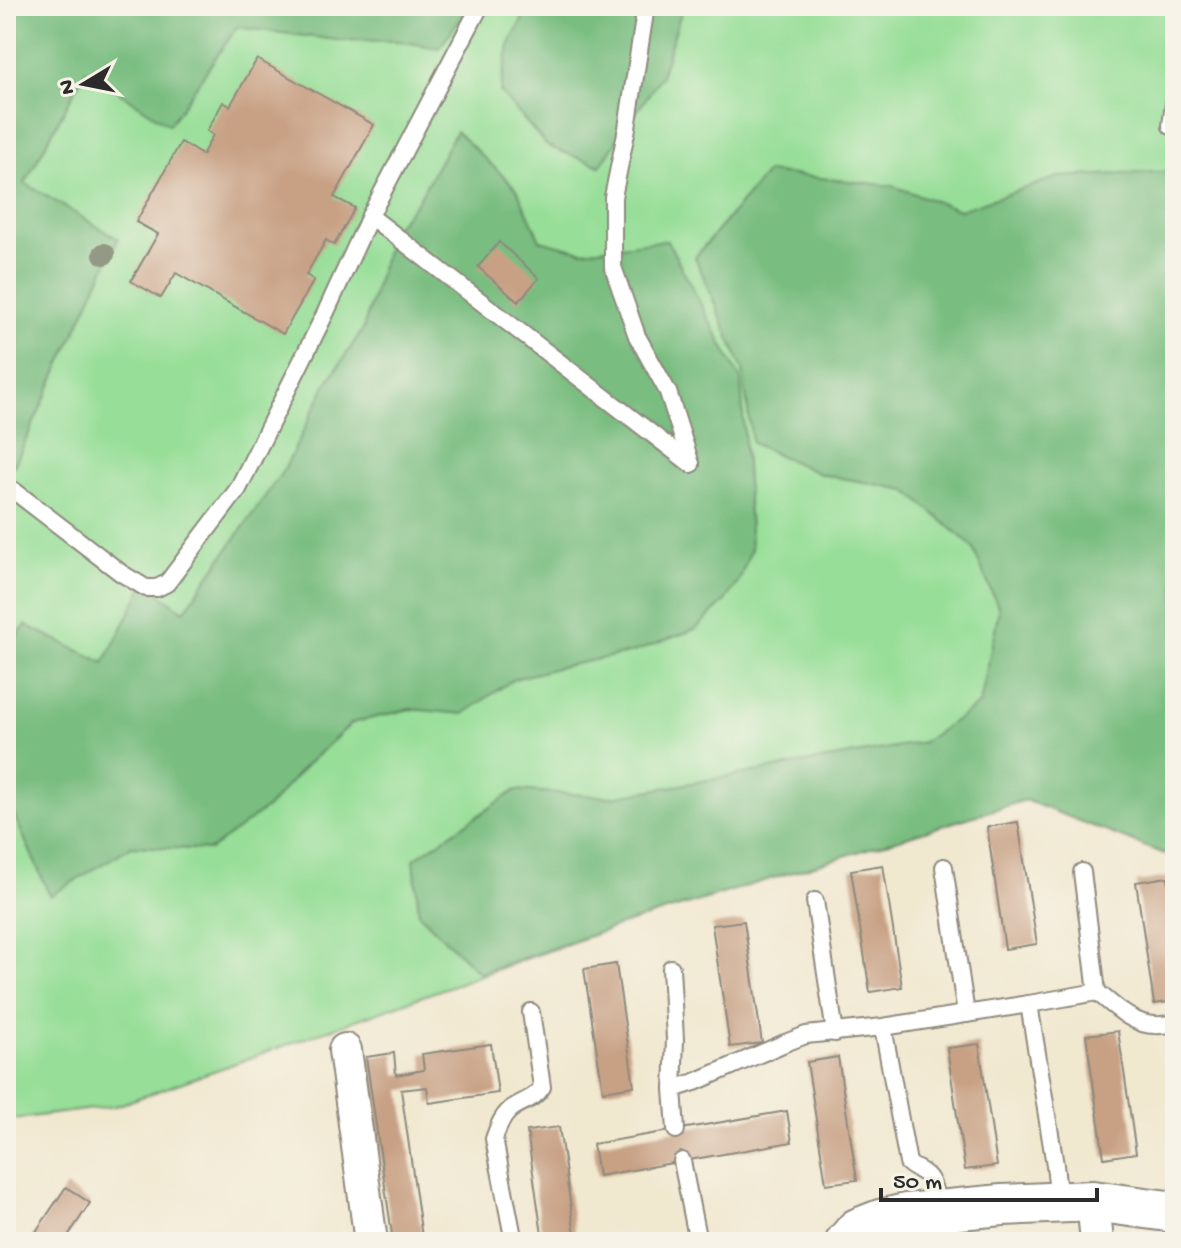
<svg xmlns="http://www.w3.org/2000/svg" width="1181" height="1248" viewBox="0 0 1181 1248" font-family="'Gochi Hand',sans-serif">
<style>
.green{fill:#97de98;stroke:#618462;stroke-width:2}
.forest{fill:#79bd80;stroke:#527456;stroke-width:2}
.building{fill:#c8a185}
.lines{fill:none;stroke-linecap:round;stroke-linejoin:round}
.service-casing{stroke:#8e8a7e;stroke-width:20}
.minor-casing{stroke:#8e8a7e;stroke-width:36}
.tertiary-casing{stroke:#8e8a7e;stroke-width:44}
.service{stroke:#fff;stroke-width:16}
.minor{stroke:#fff;stroke-width:32}
.tertiary{stroke:#fff;stroke-width:40}
.tree{fill:#939984}
</style>
<rect width="100%" height="100%" fill="#f7f3e8"/>
<filter id="ink" filterUnits="userSpaceOnUse"><feTurbulence type="fractalNoise" baseFrequency=".0125" numOctaves="2"/><feDisplacementMap in="SourceGraphic" scale="16" xChannelSelector="R" yChannelSelector="G"/><feConvolveMatrix kernelMatrix="1 2 1 2 8 2 1 2 1" color-interpolation-filters="sRGB"/></filter>
<filter id="wash" filterUnits="userSpaceOnUse"><feTurbulence type="fractalNoise" baseFrequency=".006" numOctaves="4" result="noise"/><feDisplacementMap in="SourceGraphic" scale="32" xChannelSelector="R" yChannelSelector="G"/><feGaussianBlur stdDeviation="1.8" result="paint"/><feColorMatrix in="noise" values="0 0 0 0 0 0 0 0 0 0 0 0 0 0 0 0 0 1.4 0 .05"/><feComposite in="paint" operator="in"/></filter>
<g filter="url(#wash)">
<rect width="100%" height="100%" fill="#f1e8d0"/>
<!-- green -->
<polygon class="green" points="6,6 1175,6 1175,848 1025,800 618,926 116,1106 6,1120 6,991 13,815 6,775"/>
<!-- forest -->
<g class="forest">
<polygon points="6,6 470,6 439,48 398,41 336,40 237,27 169,125 86,70 25,183 118,239 14,466 6,455"/>
<polygon points="529,6 683,6 661,76 600,166 547,146 500,92 509,45"/>
<polygon points="456,131 517,189 540,240 582,251 667,240 741,380 751,549 739,581 724,602 696,629 634,652 560,667 514,679 463,714 410,709 352,723 304,767 269,806 210,850 132,846 50,896 6,797 6,649 26,625 104,663 145,583 184,611 285,468 327,383 363,329 393,229 417,202"/>
<polygon points="1175,171 1175,858 1025,800 618,926 479,973 419,914 414,859 516,790 612,797 923,742 980,704 999,609 972,546 906,490 820,474 752,443 743,370 695,257 767,172 893,186 960,210 1058,177"/>
</g>
<g id="blocks">
<!-- building -->
<g class="building">
<polygon points="257,59 374,125 334,197 355,208 334,245 326,240 306,275 314,280 283,334 176,273 161,298 131,281 158,234 136,222 181,142 202,155 213,135 207,131 223,102 230,106"/>
<polygon points="499,242 539,278 518,302 478,267"/>
<polygon points="1018,822 1037,944 1005,949 987,827"/>
<polygon points="883,865 902,987 870,992 851,870"/>
<polygon points="1168,877 1175,928 1175,1001 1154,1004 1136,882"/>
<polygon points="744,921 762,1043 730,1047 712,925"/>
<polygon points="616,964 634,1086 603,1091 584,969"/>
<polygon points="1118,1031 1136,1153 1104,1158 1086,1035"/>
<polygon points="491,1044 498,1093 429,1103 427,1087 401,1090 422,1237 393,1241 366,1057 394,1053 396,1075 424,1070 422,1054"/>
<polygon points="979,1044 997,1166 965,1170 947,1048"/>
<polygon points="838,1057 857,1180 826,1184 807,1062"/>
<polygon points="787,1111 792,1142 598,1176 593,1144"/>
<polygon points="559,1127 576,1242 543,1242 527,1131"/>
<polygon points="66,1187 90,1203 64,1242 29,1242"/>
</g>
</g>
</g>
<g filter="url(#ink)">
<use href="#blocks" fill-opacity="0" stroke="#8e8a7e" stroke-width="2"/>
<g class="lines">
<defs>
<g id="service">
<polyline points="646,6 627,128 613,197 613,267 637,336 668,392 691,464"/>
<polyline points="1175,96 1171,126 1175,126"/>
<polyline points="370,216 691,464"/>
<polyline points="6,491 13,490 121,573 146,588 157,588 167,583 238,489 325,314 370,216 480,6"/>
<polyline points="944,867 966,1014"/>
<polyline points="1082,872 1097,992"/>
<polyline points="815,901 835,1033"/>
<polyline points="671,968 675,1039 673,1089 695,1082 785,1043 806,1035 883,1027 1029,1004"/>
<path d="M 883,1027 L 908,1163 C 914,1169 920,1169 926,1175 C 935,1183 935,1198 938,1210"/>
<polyline points="673,1089 676,1130"/>
<polyline points="682,1161 698,1242"/>
<path d="M 1059,1202 L 1055,1165 L 1029,1004 L 1097,992 C 1113,1005 1133,1025 1155,1025 C 1161,1026 1169,1024 1175,1023"/>
<path d="M 514,1242 L 494,1139 C 498,1128 501,1118 510,1110 C 522,1100 533,1101 542,1087 L 531,1012"/>
</g>
<g id="minor">
<polyline points="345,1050 371,1242"/>
<polyline points="1093,1201 1097,1242"/>
</g>
<polyline id="tertiary" points="846,1242 857,1229 880,1220 906,1214 1002,1205 1093,1201 1175,1212"/>
</defs>
<!-- service casing -->
<use href="#service" class="service-casing"/>
<!-- minor casing -->
<use href="#minor" class="minor-casing"/>
<!-- tertiary casing -->
<use href="#tertiary" class="tertiary-casing"/>
<!-- service -->
<use href="#service" class="service"/>
<!-- minor -->
<use href="#minor" class="minor"/>
<!-- tertiary -->
<use href="#tertiary" class="tertiary"/>
</g>
<!-- trees -->
<circle class="tree" cx="104" cy="254" r="11"/>
</g>
<!-- margin -->
<rect width="1181" height="1248" fill="none" stroke="#f7f3e8" stroke-width="32"/>
<!-- north arrow -->
<g transform="translate(84 84) rotate(260)" stroke="#f7f3e8" stroke-width="6" paint-order="stroke">
<path d="M0-6L14 30L0 20L-14 30Z" fill="#2b2b2b"/>
<text y="-12" font-size="22" font-weight="bold" text-anchor="middle" fill="#2b2b2b">N</text>
</g>
<!-- scale -->
<path d="M881 1188v12h216v-12" fill="none" stroke="#2b2b2b" stroke-width="4"/>
<text x="893" y="1188" font-size="24" fill="#2b2b2b" stroke="#f7f3e8" stroke-width="6" paint-order="stroke">50 m</text>
</svg>
